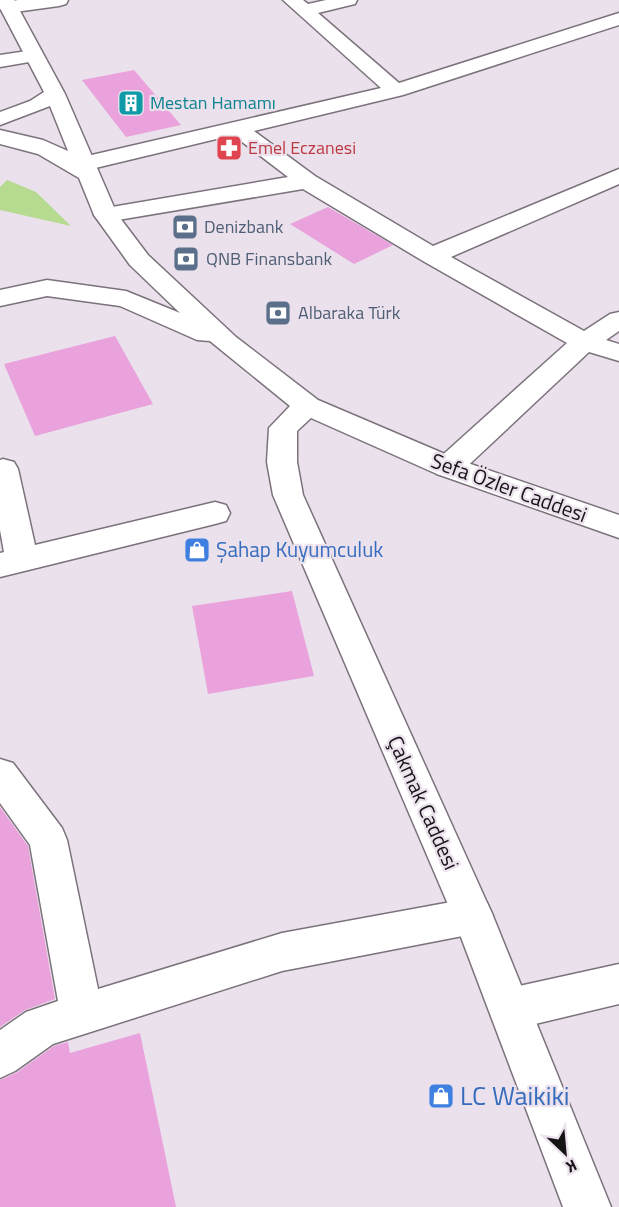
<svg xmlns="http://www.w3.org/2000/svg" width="619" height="1207" viewBox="0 0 619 1207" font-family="'Titillium Web',sans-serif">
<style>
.green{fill:#b6da90}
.building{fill:#e9a2dc}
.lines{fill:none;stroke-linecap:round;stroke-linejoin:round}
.minor-casing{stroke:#7b727c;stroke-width:3}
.major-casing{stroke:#7b727c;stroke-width:3}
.minor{fill:#fff;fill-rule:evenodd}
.major{fill:#fff;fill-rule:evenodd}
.labels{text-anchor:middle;stroke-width:4.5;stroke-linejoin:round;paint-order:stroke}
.far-culture-label{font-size:18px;fill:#0d838f;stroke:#ebe1ec;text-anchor:start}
.far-health-label{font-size:18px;fill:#be3a42;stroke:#ebe1ec;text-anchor:start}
.far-service-label{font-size:18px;fill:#4e5e75;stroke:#ebe1ec;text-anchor:start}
.street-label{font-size:21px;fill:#161317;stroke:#ebe1ec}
.shop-label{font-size:21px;fill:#366cbe;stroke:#ebe1ec;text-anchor:start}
.near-shop-label{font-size:26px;fill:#366cbe;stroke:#ebe1ec;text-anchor:start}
</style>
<rect width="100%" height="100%" fill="#ebe1ec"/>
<!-- green -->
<polygon class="green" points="7,180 36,192 71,226 0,210 0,187"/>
<!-- building -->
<g class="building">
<polygon points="134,70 181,125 126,137 82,80"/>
<polygon points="328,207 393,245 354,264 290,224"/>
<polygon points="115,336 153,404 35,436 4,364"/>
<polygon points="292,591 314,676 208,694 192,606"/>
<polygon points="0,807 28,846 55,999 25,1010 0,1027"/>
<polygon points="140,1033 176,1207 0,1207 0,1080 16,1073 54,1046 68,1042 70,1053"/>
</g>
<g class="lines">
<defs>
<g id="minor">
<polygon points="18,0 68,0 66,4 59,6 8,13 0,9 1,3"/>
<polygon points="283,0 303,0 308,4 326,0 357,0 355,4 318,13 399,83 619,13 619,25 403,95 254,131 315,176 433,246 619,169 619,184 451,257 584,331 610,314 619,312 619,331 606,340 619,344 619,361 589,352 459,474 448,477 437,474 433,467 437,460 567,343 423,261 303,189 106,222 98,220 94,215 98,210 106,208 288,177 233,135 83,171 75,169 72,164 75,159 83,157 381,88"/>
<polygon points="34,50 41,52 44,56 41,60 0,67 0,55"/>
<polygon points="3,459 14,462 18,469 35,545 215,502 226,505 230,513 226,521 215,524 0,577 0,553 4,552 0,530 0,460"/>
<polygon points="0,759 13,763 62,828 67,840 98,989 282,933 473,898 487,903 493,916 487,929 473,934 282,971 53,1044 15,1071 0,1078 0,1030 26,1012 58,1001 30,845 0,803"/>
<polygon points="619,964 619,1004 510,1030 495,1024 489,1009 495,994 510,988"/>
</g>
<polygon id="major" points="0,0 14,0 65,94 117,214 148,255 236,337 318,400 459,460 619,515 619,538 437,474 311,418 297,431 297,462 303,495 493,916 611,1207 563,1207 453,916 273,495 267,462 269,428 290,406 210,341 197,340 120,306 47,296 0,306 0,290 47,280 126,291 180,313 130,265 94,215 79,178 38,154 0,144 0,130 43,140 68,151 50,106 0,125 0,112 30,101 44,92 0,8"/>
</defs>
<!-- minor casing -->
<use href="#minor" class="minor-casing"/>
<!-- major casing -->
<use href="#major" class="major-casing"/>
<!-- minor -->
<use href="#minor" class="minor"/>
<!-- major -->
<use href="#major" class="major"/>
</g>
<!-- icons -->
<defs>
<symbol id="building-square" viewBox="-11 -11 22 22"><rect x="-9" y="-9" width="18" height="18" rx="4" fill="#0f9aa8" stroke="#ebe1ec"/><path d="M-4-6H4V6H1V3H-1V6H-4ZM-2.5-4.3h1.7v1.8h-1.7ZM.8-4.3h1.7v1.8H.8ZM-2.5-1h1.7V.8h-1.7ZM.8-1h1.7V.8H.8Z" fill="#fff"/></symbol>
<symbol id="pharmacy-square" viewBox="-11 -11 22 22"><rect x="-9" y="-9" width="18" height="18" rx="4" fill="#e0444e" stroke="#ebe1ec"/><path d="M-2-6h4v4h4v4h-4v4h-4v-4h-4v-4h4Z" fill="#fff"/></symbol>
<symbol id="bank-square" viewBox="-11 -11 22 22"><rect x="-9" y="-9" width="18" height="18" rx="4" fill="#5c6f8a" stroke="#ebe1ec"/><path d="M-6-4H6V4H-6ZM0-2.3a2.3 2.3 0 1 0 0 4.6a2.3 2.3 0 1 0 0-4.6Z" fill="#fff"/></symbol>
<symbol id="shop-square" viewBox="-11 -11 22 22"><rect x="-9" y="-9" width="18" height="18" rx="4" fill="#3f7fe0" stroke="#ebe1ec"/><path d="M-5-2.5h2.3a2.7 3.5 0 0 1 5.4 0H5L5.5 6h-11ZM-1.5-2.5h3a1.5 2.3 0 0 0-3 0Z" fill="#fff"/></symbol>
</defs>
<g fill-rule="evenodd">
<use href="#building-square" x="116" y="88" width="30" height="30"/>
<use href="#pharmacy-square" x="214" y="133" width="30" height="30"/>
<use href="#bank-square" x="170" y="212" width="30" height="30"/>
<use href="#bank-square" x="171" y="244" width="30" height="30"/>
<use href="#bank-square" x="263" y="298" width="30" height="30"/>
<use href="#shop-square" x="182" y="535" width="30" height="30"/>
<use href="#shop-square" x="426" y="1081" width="30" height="30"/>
</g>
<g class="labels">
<!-- far-culture labels -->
<g class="far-culture-label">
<text x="150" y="109">Mestan Hamamı</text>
</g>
<!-- far-health labels -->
<g class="far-health-label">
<text x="248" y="154">Emel Eczanesi</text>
</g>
<!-- far-service labels -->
<g class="far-service-label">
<text x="204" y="233">Denizbank</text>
<text x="206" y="265">QNB Finansbank</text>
<text x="298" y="319">Albaraka Türk</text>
</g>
<!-- street labels -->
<g class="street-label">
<text transform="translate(509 488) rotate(20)" y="7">Sefa Özler Caddesi</text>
<text transform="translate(423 803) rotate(66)" y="7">Çakmak Caddesi</text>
</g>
<!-- shop labels -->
<g class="shop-label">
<text x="216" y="557">Şahap Kuyumculuk</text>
</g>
<!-- near-shop labels -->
<g class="near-shop-label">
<text x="460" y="1105">LC Waikiki</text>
</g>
</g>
<!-- north arrow -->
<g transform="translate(565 1153) rotate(154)" stroke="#ebe1ec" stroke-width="4.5" paint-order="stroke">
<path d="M0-4.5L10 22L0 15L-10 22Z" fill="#161317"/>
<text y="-9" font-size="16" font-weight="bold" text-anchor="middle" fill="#161317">K</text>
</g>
</svg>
